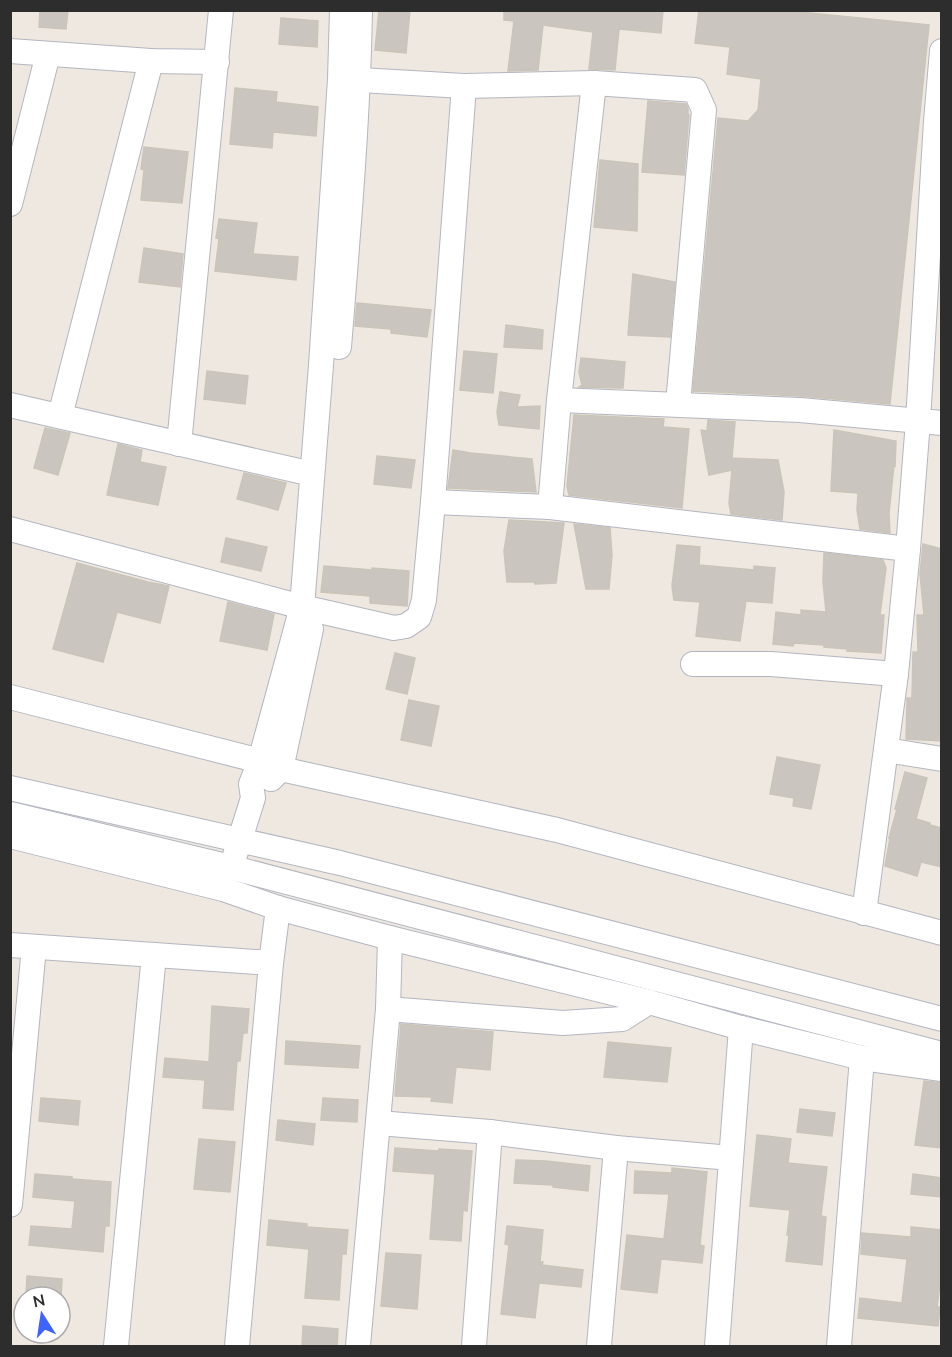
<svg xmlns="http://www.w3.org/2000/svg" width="952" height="1357" viewBox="0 0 952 1357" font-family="'Nunito Sans',sans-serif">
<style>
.building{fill:#cac5bf;stroke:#cac4b9;stroke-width:1.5}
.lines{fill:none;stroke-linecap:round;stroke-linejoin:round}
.minor-casing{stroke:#b3b6c1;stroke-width:26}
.minor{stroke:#fff;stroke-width:24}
</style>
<rect width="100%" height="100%" fill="#efe8e0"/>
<!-- building -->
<g class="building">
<polygon points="40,10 68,10 66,29 39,27"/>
<polygon points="379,10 410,10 406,53 375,50"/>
<polygon points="504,10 663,10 661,33 619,29 615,70 589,69 593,32 543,25 538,70 508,71 514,21 504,20"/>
<polygon points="699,10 780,10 929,25 890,404 801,396 693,391 718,118 748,121 758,110 761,79 727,74 730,47 695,43"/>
<polygon points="281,18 318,21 317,47 279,44"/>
<polygon points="235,88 277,92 276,102 318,107 316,136 273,132 272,148 230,144"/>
<polygon points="648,101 686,104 688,109 688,115 689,115 684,175 642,172"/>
<polygon points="144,147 188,152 182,203 141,200 144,170 141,169"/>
<polygon points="600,160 638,164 637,231 594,227"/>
<polygon points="219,219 257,223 253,254 298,257 296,280 215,271 219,239 216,238"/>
<polygon points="144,248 183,254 180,287 139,282"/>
<polygon points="633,274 675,282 670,337 628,335"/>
<polygon points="357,303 431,310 427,337 391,333 391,329 355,326"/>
<polygon points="506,325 543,330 542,349 504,347"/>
<polygon points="464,351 497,354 493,393 460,390"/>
<polygon points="581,358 625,362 623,388 579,387 582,385 579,372"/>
<polygon points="207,371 248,376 245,404 204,399"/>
<polygon points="500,392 520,395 517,407 540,406 539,429 499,425 497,412"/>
<polygon points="574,415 664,419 663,427 689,429 682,508 569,495 567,486"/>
<polygon points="708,420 735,422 732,458 778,460 784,492 782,520 731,514 729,503 732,470 709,475 701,430 707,431"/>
<polygon points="45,428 70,433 58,475 34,468"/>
<polygon points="834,430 896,441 895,466 894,465 889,513 890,533 860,529 857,510 858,493 831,491"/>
<polygon points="118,444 142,450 140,462 166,467 158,505 107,495"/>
<polygon points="453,450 471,453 532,459 536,492 448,488"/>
<polygon points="377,456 415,460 411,488 374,484"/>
<polygon points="244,473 286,483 278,510 237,499"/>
<polygon points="509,520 564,523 556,583 535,584 534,582 507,582 504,551"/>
<polygon points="574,524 610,528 612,555 609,589 586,589"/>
<polygon points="226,538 267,547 261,571 221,562"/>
<polygon points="923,544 942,549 942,741 906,739 907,702 907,698 912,698 913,652 918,652 917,615 924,615 920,574"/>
<polygon points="677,545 700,547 699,565 754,570 754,566 775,568 772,603 746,601 740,641 696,636 700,602 674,600 672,586"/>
<polygon points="824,553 883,560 886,568 880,615 884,615 881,653 847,651 848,649 824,647 824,645 794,643 793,646 773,644 776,612 801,615 801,610 826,612 823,582"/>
<polygon points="77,563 148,582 169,586 160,623 117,612 103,662 53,649"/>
<polygon points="324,566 372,570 372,568 409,571 407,606 370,603 370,596 321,592"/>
<polygon points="228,602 274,614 267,650 220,641"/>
<polygon points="395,653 415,658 407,694 386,689"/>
<polygon points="409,700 439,706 431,746 401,740"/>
<polygon points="777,757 820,765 811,809 793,806 794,798 770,794"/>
<polygon points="905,772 927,778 916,819 930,823 930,825 942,828 942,867 921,862 917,876 885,866 890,838 889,838 897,809 895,809"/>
<polygon points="212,1006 249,1009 247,1033 243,1033 240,1061 237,1061 233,1110 203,1108 205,1080 163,1077 165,1058 209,1062"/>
<polygon points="401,1024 493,1032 490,1070 456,1067 452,1103 431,1101 432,1097 395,1096"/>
<polygon points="286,1041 360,1046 358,1068 285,1064"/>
<polygon points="608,1042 671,1048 667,1082 604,1077"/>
<polygon points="924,1081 942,1083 942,1148 915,1145"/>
<polygon points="41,1098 80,1101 78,1125 39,1121"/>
<polygon points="323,1098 358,1100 357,1122 321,1120"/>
<polygon points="800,1109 835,1113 832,1136 797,1132"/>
<polygon points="278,1120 315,1124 313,1145 276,1140"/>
<polygon points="757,1135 791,1139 788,1163 827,1167 821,1216 826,1217 822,1265 786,1261 789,1235 787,1235 790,1210 750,1206"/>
<polygon points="199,1139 235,1142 230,1192 194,1189"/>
<polygon points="395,1148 438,1151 439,1149 472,1151 467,1211 463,1210 461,1241 430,1239 435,1174 393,1171"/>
<polygon points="516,1160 546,1161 590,1166 588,1191 553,1187 553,1185 514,1183"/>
<polygon points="672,1168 707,1172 700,1245 704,1246 702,1263 661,1259 657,1293 621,1289 627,1235 664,1239 669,1194 634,1193 635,1171 672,1173"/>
<polygon points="35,1174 72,1177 72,1179 111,1182 109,1226 105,1226 103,1252 29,1245 31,1226 72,1229 75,1201 33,1197"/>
<polygon points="913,1174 942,1178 942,1197 911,1194"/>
<polygon points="269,1220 307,1224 307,1227 348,1230 346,1254 342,1254 339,1300 305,1298 309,1249 267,1245"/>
<polygon points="507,1226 543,1230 540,1262 543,1262 542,1265 583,1270 581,1287 539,1283 535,1318 501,1314 509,1245 505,1244"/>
<polygon points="911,1227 942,1230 942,1270 937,1307 940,1307 938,1326 858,1318 860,1298 902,1303 907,1259 861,1254 862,1233 911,1237"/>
<polygon points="386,1253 421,1255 417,1309 381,1306"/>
<polygon points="27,1276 62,1279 61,1297 26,1297"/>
<polygon points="303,1326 338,1329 337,1347 302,1347"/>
</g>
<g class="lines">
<defs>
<g id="minor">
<polyline points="10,51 151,61 217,62"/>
<polyline points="342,79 464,86 594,83 695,90 704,110 678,404"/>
<polyline points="10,204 48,54"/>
<path d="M 339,347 C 348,235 358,123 360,10"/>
<polyline points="559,400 800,410 942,423"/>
<polyline points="10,405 312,474"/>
<polyline points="60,416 151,61"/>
<polyline points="179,444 221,10"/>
<polyline points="433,502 550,507 908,549"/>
<polyline points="550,507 559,400 594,83"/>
<polyline points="10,529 302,607 394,628 406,626 419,617 424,600 433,502 464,86"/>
<polyline points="693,664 771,664 896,674"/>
<polyline points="10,697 260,761 281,769 557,830 942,933"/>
<polyline points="886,750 942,759"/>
<polyline points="271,779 281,769 311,629"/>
<polyline points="10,788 340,863 942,1019"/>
<polyline points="10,814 230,867 942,1054"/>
<polyline points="10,836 223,889 278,908 390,938 649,1002 741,1028 862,1058 942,1069"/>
<polyline points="235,855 253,798 251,784 260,761 302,607 321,365 340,79 342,10"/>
<polyline points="864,913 896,674 908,549 918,421 936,121 942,51"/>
<polyline points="10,945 271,963 237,1346"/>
<polyline points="271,963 278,908"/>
<polyline points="388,1009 563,1023 622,1019 649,1002"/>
<polyline points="378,1123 490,1132 616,1148 731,1158"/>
<polyline points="10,1205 34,947"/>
<polyline points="116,1346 154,955"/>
<polyline points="358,1346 388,1009 390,938"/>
<polyline points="474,1346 490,1132"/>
<polyline points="599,1346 616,1148"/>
<polyline points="717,1346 741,1028"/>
<polyline points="839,1346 862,1058"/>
</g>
</defs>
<!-- minor casing -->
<use href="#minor" class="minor-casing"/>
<!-- minor -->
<use href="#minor" class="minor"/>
</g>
<!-- border -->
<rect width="952" height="1357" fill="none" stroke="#2d2d2d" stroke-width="24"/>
<!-- north arrow -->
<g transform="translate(42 1315) rotate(348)"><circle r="28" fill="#ffffff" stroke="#ababab" stroke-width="1.5"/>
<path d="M0-4.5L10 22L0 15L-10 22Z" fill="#3f64fd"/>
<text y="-9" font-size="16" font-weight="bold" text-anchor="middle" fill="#2d2d2d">N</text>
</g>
</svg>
